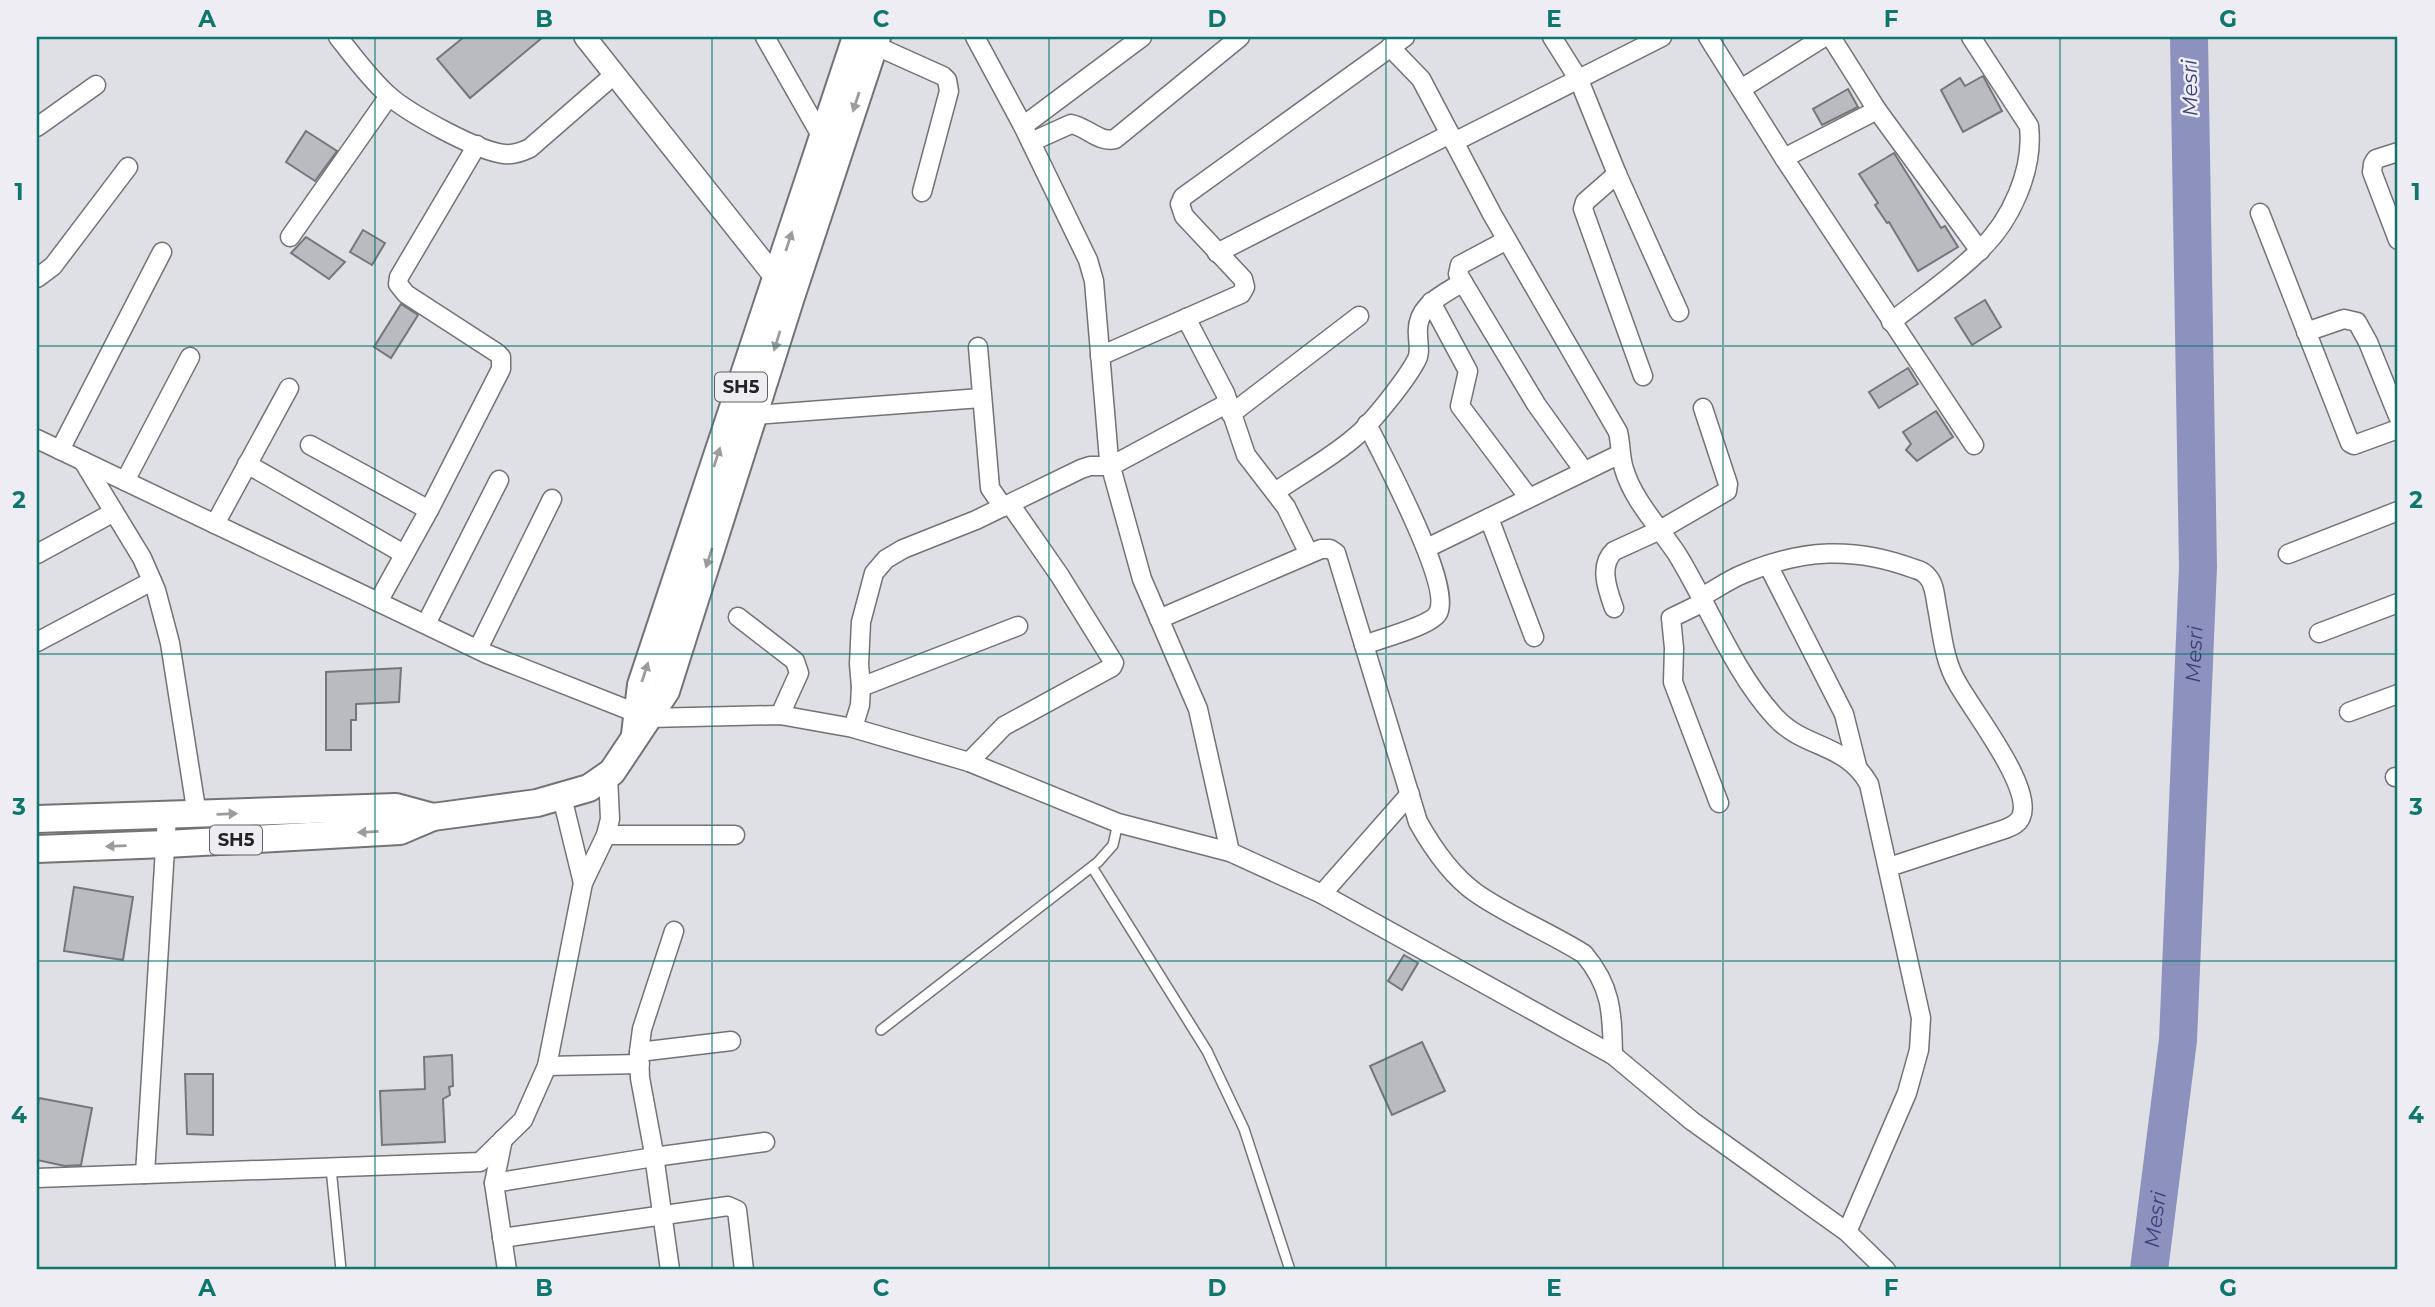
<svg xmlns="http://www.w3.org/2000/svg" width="2435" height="1307" viewBox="0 0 2435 1307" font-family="Montserrat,sans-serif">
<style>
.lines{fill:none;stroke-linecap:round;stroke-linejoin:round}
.river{stroke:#8d91be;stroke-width:38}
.building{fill:#babbc0;stroke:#75767b;stroke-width:2}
.service-casing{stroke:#727277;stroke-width:12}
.minor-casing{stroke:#727277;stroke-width:21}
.tertiary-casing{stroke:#727277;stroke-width:24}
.primary-casing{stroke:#727277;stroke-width:30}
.service{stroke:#fff;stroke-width:9}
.minor{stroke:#fff;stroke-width:18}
.tertiary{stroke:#fff;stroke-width:21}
.primary{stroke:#fff;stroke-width:26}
.oneway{fill:#9c9c9d}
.grid{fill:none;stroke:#0f766e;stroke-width:2;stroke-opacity:0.55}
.labels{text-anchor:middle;stroke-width:5;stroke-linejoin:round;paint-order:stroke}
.shield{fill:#ededf3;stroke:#606063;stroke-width:2}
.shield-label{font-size:18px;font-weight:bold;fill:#232325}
.water-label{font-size:21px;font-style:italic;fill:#3e3f79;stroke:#ededf3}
.neatline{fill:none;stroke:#0f766e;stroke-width:2.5}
.grid-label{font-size:23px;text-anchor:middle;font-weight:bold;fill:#0f766e}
</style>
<rect width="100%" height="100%" fill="#dfe0e6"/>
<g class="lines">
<!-- river -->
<path class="river" id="s1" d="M 2149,1270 L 2178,1040 L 2198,567 L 2189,37"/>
</g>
<!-- building -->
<g class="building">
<polygon points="464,37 543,37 470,98 437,59"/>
<polygon points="1983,76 2002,111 1963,132 1941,90 1960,78 1965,86"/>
<polygon points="1848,89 1858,107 1822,125 1813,109"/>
<polygon points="306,131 337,151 315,181 286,162"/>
<polygon points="1894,153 1941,228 1945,226 1958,247 1918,271 1889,222 1887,223 1875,205 1878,203 1859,174"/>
<polygon points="363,230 385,243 372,265 350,252"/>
<polygon points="306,237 345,262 329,279 291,253"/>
<polygon points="1985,300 2001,327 1972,345 1955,318"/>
<polygon points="401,304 418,315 391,358 374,347"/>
<polygon points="1908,368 1918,384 1879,408 1869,392"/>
<polygon points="1936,411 1953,437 1917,461 1906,450 1911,444 1903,432"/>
<polygon points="401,668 399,702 356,704 356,720 351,720 351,750 326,750 326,672"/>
<polygon points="74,887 133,897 123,960 64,951"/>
<polygon points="1404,955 1418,963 1402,990 1388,981"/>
<polygon points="1422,1042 1445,1091 1392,1115 1370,1066"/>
<polygon points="452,1055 453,1086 449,1087 450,1095 443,1099 445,1142 382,1145 380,1091 425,1089 424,1057"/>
<polygon points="185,1074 213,1074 213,1135 187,1134"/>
<polygon points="39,1098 92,1108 81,1165 65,1166 37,1160 37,1110"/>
</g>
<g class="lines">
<defs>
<g id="service">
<polyline points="1092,867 1207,1051 1244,1129 1290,1270"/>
<polyline points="881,1030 1098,862 1113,845 1118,823"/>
<polyline points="331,1168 341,1270"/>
</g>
<g id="minor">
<path d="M 338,37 C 354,57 369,78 388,95 C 408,113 477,151 504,154 C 513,155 522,152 530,148 L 615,74"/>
<polyline points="765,37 823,139"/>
<polyline points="975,37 1023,126 1088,260 1094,281 1109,460 1142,579 1198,709 1230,852"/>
<polyline points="1552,37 1579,80 1617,174 1679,312"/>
<polyline points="1708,37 1784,158 1974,445"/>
<polyline points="1831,37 1877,110 1980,251"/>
<polyline points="874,45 943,76 947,80 949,91 922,192"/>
<path d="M 1390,47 L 1421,79 L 1492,214 L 1618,432 C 1621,444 1620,457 1624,469 C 1633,500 1659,527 1677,554 C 1709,606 1734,673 1776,718 C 1805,749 1846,743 1869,784 L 1921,1018 L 1919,1050 L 1907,1093 L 1847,1232"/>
<polyline points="1741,89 1824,37"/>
<polyline points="1023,126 1142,37"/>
<polyline points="37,127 96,85"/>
<path d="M 1031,142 L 1071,124 C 1087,127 1099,143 1115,139 L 1240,37"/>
<polyline points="1454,142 1662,37"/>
<polyline points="2398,152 2376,159 2373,164 2372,172 2398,240"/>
<polyline points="1784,158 1877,110"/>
<polyline points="1617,174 1585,202 1583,209 1643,376"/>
<polyline points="2260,213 2350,443 2354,445 2398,429"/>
<polyline points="290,237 389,96"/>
<polyline points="1507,240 1460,265 1458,274 1536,404 1584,471"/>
<polyline points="1217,253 1450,134"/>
<polyline points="37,278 53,266 128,167"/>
<polyline points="1431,302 1468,371 1460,406 1529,498"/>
<polyline points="1186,318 1225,393 1246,455 1286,507 1309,554"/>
<path d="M 1891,322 C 1920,299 1953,277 1979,251 C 2011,221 2034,170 2029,126 L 1971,37"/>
<polyline points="2306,332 2344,319 2357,322 2368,342 2398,416"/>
<polyline points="978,347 990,488 1003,507"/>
<polyline points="1100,356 1241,294 1245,287 1243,279 1184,216 1180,204 1183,197 1405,37"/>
<polyline points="1231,414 1359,316"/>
<polyline points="755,415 981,398"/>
<polyline points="37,439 487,654 649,718 780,715 853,728 969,762 1118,823 1230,852 1322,894 1613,1055 1692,1121 1847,1232 1886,1270"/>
<polyline points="310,445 429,510"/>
<polyline points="60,450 162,252"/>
<polyline points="83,461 142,558 156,590 170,643 197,815"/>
<polyline points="247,464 404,554"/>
<polyline points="125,481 190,357"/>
<path d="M 1275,492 C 1301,474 1331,458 1355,437 C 1371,424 1406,380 1416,361 C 1421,353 1418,344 1418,335 C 1415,306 1442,295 1463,282"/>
<polyline points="1489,518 1534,637"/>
<polyline points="215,524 289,388"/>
<polyline points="1427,548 1620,454"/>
<polyline points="37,554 114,512"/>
<polyline points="2288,554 2398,511"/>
<polyline points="1768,565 1844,714 1857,766"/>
<path d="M 1701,597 C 1715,590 1728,580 1743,574 C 1802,549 1854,546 1915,569 C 1919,570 1925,573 1928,577 C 1935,585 1935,597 1937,607 C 1942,633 1944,662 1958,684 C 1972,710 2034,788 2021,817 C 2018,824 2012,826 2005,829 L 1889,867"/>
<polyline points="378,602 429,510 501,369 501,357 497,353 406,294 398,284 399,277 477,145"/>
<polyline points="1704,602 1671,618 1674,648 1673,682 1719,803"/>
<path d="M 1614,608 C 1608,591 1598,566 1614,551 L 1660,530 L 1727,491 L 1728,484 L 1703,408"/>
<polyline points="738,617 795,661 799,673 780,715"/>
<path d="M 1159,619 L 1321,549 L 1330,549 L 1336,553 L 1418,822 C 1432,847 1452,876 1476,893 C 1509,916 1549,932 1584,954 C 1612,987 1612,1013 1613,1055"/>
<polyline points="426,624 499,480"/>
<polyline points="2319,633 2398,603"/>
<polyline points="37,642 152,581"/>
<path d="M 1364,645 C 1379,639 1431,626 1438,613 C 1453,585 1382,455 1367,424"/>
<polyline points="478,649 552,499"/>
<polyline points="861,687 1018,626"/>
<polyline points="2349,712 2398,694"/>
<polyline points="853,728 860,705 861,687 859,664 861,622 874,573 886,559 903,549 976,520 1081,469 1090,466 1111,466 1228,403"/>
<polyline points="969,762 1004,726 1112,667 1114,663 1060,576 1010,504"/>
<polyline points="2395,777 2398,777"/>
<polyline points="562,797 583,883"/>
<polyline points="606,835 735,835"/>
<polyline points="1322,894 1410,794"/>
<polyline points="639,1052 731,1041"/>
<polyline points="547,1066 640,1064"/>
<polyline points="503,1139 494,1183 507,1270"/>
<polyline points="145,1174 167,816"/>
<polyline points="37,1178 480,1162 523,1120 547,1066 583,883 606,835 610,819 608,776"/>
<polyline points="494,1183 654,1157 765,1142"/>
<polyline points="502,1238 728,1206 737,1210 744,1270"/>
<polyline points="670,1270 653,1148 640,1078 639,1052 642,1029 674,931"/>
</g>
<polyline id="tertiary" points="585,37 783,287"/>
<g id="primary">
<polyline points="635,734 641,685 856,37"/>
<polyline points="37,819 396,807 433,817"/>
<polyline points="37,849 166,844 400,831 433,817 537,803 589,788 612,772 666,691 791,297 877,37"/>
</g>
</defs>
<!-- service casing -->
<use href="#service" class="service-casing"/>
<!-- minor casing -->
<use href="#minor" class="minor-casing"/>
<!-- tertiary casing -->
<use href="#tertiary" class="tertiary-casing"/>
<!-- primary casing -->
<use href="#primary" class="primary-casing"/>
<!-- service -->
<use href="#service" class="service"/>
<!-- minor -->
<use href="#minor" class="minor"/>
<!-- tertiary -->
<use href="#tertiary" class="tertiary"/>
<!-- primary -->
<use href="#primary" class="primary"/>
</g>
<!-- one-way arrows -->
<defs><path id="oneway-solid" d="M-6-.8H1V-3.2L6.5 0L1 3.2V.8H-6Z" transform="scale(1.75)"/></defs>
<g class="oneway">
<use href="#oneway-solid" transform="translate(856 102) rotate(108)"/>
<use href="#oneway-solid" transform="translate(789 241) rotate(-72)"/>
<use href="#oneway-solid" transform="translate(777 341) rotate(107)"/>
<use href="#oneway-solid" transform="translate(717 457) rotate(-72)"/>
<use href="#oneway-solid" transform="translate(709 558) rotate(108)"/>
<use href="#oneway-solid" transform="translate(645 672) rotate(-72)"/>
<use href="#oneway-solid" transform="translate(227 814) rotate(-2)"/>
<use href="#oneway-solid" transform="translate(368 832) rotate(177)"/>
<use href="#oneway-solid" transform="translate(116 846) rotate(178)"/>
</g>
<!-- grid -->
<path class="grid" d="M 375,37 L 375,1270M 712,37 L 712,1270M 1049,37 L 1049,1270M 1386,37 L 1386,1270M 1723,37 L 1723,1270M 2060,37 L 2060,1270M 37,346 L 2398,346M 37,654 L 2398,654M 37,961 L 2398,961"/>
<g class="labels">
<!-- shield labels -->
<g class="shield">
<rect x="715" y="372.5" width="52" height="29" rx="5"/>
<rect x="210" y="825.5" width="52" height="29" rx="5"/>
</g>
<g class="shield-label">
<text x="741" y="393">SH5</text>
<text x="236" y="846">SH5</text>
</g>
<!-- water labels -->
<g class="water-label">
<text transform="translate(2190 88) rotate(-91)" y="7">Mesri</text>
<text dy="7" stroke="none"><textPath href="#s1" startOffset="618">Mesri</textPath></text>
<text dy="7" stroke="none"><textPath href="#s1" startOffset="51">Mesri</textPath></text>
</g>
</g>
<!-- border -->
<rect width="2435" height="1307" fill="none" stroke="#ededf3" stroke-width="77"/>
<rect x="38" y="38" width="2358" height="1230" class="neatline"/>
<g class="grid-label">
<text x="207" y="27">A</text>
<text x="544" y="27">B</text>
<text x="881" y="27">C</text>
<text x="1217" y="27">D</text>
<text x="1554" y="27">E</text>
<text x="1891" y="27">F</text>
<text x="2228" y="27">G</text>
<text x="19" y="200">1</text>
<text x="2416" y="200">1</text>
<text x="19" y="508">2</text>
<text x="2416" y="508">2</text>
<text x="19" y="815">3</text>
<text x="2416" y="815">3</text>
<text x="19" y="1123">4</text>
<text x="2416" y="1123">4</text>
<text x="207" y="1296">A</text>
<text x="544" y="1296">B</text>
<text x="881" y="1296">C</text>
<text x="1217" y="1296">D</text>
<text x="1554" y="1296">E</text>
<text x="1891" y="1296">F</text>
<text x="2228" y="1296">G</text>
</g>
</svg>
